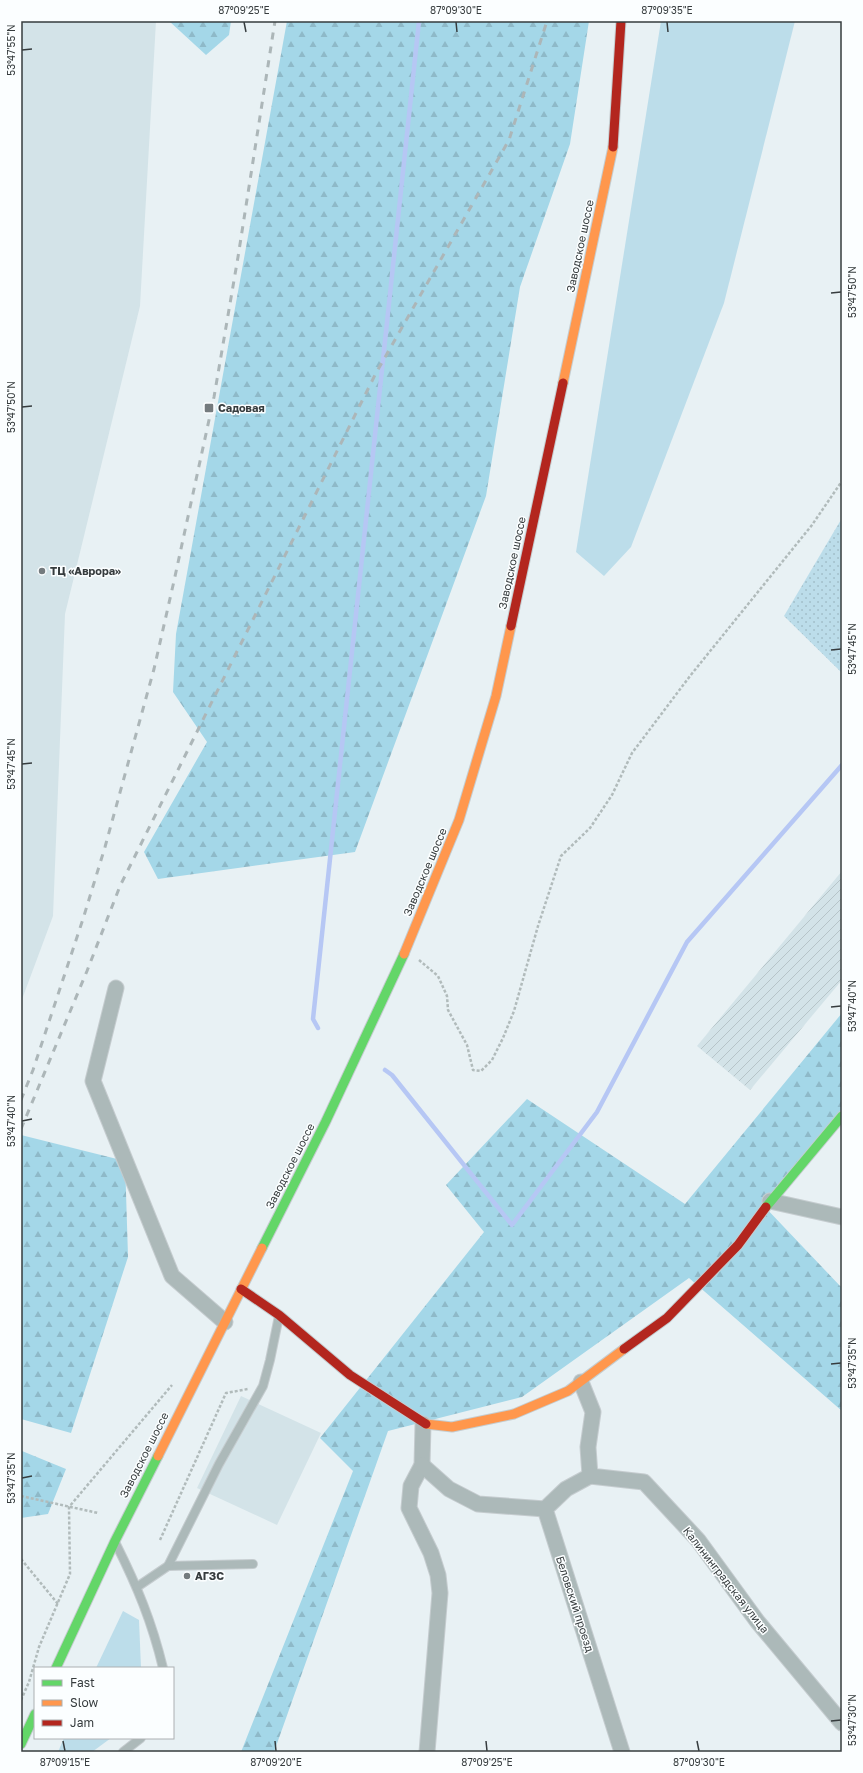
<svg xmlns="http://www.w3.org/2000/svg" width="863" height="1773" viewBox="0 0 863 1773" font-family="'Golos Text',sans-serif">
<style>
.built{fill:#d3e3e8}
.industrial{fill:url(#industrial-furrows)}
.grass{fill:#bcddea}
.forest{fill:url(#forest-firs)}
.garden{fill:url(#garden-dots)}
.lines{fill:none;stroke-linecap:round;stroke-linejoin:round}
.stream{stroke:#b6c7f4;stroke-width:4.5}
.lane-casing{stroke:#c5cccf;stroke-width:10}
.street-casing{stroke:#c5cccf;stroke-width:17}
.fast-casing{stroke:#c5cccf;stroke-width:11}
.slow-casing{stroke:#c5cccf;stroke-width:11}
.jam-casing{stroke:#c5cccf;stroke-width:11}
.path{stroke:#b1bbbb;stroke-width:2.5;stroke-dasharray:3 2;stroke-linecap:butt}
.lane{stroke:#acb9b9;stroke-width:8}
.street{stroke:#acb9b9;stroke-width:15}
.fast{stroke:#63d668;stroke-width:9}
.slow{stroke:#ff974d;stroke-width:9}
.jam{stroke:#b3261e;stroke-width:9}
.rail{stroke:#acb6b8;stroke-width:3;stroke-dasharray:7 7;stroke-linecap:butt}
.ticks{fill:none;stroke:#363c3e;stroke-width:1.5}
.poi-dot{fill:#747b7e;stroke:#fbfeff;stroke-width:1.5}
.labels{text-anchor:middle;stroke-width:3;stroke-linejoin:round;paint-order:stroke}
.street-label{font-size:11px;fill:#363c3e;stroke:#fbfeff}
.poi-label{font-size:11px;font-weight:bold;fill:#363c3e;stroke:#fbfeff;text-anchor:start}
.neatline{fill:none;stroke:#363c3e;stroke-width:1.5}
.ticks-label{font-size:10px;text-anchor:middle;fill:#363c3e}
</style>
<defs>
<pattern id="industrial-furrows" width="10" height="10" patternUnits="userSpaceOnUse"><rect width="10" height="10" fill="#d3e3e8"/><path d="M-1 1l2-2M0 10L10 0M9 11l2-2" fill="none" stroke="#b6c4c8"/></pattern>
<pattern id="forest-firs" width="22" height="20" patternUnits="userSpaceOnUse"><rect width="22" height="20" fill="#a4d7e8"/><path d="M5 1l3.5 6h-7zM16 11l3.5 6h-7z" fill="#8eb9c8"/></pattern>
<pattern id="garden-dots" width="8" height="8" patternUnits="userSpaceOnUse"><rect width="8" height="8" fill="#bcddea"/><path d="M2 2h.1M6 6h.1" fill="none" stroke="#a2bfca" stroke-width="1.8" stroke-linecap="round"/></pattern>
</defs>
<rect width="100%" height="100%" fill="#e8f1f4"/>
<!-- built -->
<g class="built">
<polygon points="21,21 156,21 140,306 65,614 53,916 21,1002"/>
<polygon points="241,1396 321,1433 277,1525 197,1488"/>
</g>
<!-- industrial -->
<polygon class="industrial" points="842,871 842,980 750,1090 697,1046"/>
<!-- grass -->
<g class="grass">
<polygon points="661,21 795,21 724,303 631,547 604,576 576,552"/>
<polygon points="123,1611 139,1620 141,1668 96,1668"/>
<polygon points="64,1738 111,1738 92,1752 58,1752"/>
</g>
<!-- forest -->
<g class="forest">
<polygon points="169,21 231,21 229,35 206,55"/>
<polygon points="287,21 589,21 570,144 520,287 486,496 355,852 158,879 144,852 207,742 173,692 176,634"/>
<polygon points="842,1013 842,1113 763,1205 842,1288 842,1411 689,1278 522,1397 388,1431 274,1752 241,1752 353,1471 320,1438 484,1232 446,1185 527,1099 685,1204"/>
<polygon points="21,1135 125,1161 128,1257 71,1433 21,1419"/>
<polygon points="22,1451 66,1469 48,1514 21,1518"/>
</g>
<!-- garden -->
<polygon class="garden" points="842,518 842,673 784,616"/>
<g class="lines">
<!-- stream -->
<g class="stream">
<polyline points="318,1028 313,1019 419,21"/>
<polyline points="385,1070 392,1075 512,1225 597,1112 687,942 842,765"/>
</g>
<defs>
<g id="lane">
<path d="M 116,1544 C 137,1586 152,1622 163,1668"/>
<polyline points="168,1566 253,1564"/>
<polyline points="137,1587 168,1566 219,1464 263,1386 270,1360 279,1316"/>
<polyline points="123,1752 141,1738"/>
</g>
<g id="street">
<polyline points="116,988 93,1081 172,1276 225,1322"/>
<polyline points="770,1201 842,1217"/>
<polyline points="581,1382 593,1412 588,1447 590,1476 644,1482 698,1540 757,1621 842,1723"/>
<polyline points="423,1424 422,1465 411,1486 409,1508 431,1553 438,1575 440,1593 427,1752"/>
<polyline points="422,1465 449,1489 478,1504 545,1509"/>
<polyline points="590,1476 566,1489 545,1509 622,1752"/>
</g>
<g id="fast">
<polyline points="766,1207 842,1116"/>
<polyline points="262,1248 326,1121 404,954"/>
<polyline points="56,1668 115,1541 158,1456"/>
<polyline points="21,1744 35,1714"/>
</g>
<g id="slow">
<polyline points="563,383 613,147"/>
<polyline points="404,954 459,820 496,696 511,626"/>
<polyline points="426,1424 452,1427 514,1414 568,1391 624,1349"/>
<polyline points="158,1456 262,1248"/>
</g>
<g id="jam">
<polyline points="613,147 621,21"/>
<polyline points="511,626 563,383"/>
<polyline points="241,1289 279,1315 350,1375 426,1424"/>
<polyline points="624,1349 667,1318 738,1245 766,1207"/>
</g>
</defs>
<!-- lane casing -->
<use href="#lane" class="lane-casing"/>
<!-- street casing -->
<use href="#street" class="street-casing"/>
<!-- fast casing -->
<use href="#fast" class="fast-casing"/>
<!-- slow casing -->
<use href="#slow" class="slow-casing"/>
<!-- jam casing -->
<use href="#jam" class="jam-casing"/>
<!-- path -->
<g class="path">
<polyline points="419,960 438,976 447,996 448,1010 467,1045 473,1070 481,1071 492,1060 503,1038 514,1011 538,926 561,856 590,828 612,795 632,753 690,676 812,525 842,481"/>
<polyline points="21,1496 98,1513"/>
<polyline points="160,1540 226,1393 248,1389"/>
<polyline points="21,1559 58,1604"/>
<polyline points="21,1700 29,1682 39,1647 70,1574 69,1507 172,1385"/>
</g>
<!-- lane -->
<use href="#lane" class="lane"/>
<!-- street -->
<use href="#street" class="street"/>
<!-- fast -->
<use href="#fast" class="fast"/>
<!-- slow -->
<use href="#slow" class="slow"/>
<!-- jam -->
<use href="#jam" class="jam"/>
<!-- rail -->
<g class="rail">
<polyline points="21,1100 33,1070 83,919 105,847 154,669 174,581 214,397 238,257 275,21"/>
<polyline points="21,1129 87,971 120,886 376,373 509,140 547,21"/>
</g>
</g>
<!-- ticks -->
<path class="ticks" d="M 244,22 L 246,32M 456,22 L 457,32M 667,22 L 668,32M 22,50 L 32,49M 831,293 L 841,292M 22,407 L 32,406M 831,650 L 841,649M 22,764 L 32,763M 831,1007 L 841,1006M 22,1121 L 32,1119M 831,1364 L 841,1363M 22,1478 L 32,1476M 831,1721 L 841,1720M 63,1741 L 65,1751M 275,1741 L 276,1751M 486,1741 L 487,1751M 697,1741 L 699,1751"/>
<!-- markers -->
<g class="poi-dot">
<rect x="204" y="403" width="10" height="10" rx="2"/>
<circle cx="42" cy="571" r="4"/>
<circle cx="187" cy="1576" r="4"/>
</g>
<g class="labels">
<!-- street labels -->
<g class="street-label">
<text transform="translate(580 246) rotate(-78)" y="4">Заводское шоссе</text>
<text transform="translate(512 563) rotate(-78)" y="4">Заводское шоссе</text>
<text transform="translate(425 872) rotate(-67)" y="4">Заводское шоссе</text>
<text transform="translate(290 1166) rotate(-63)" y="4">Заводское шоссе</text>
<text transform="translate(144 1455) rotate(-63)" y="4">Заводское шоссе</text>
<text transform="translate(726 1580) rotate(52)" y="4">Калининградская улица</text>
<text transform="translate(575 1604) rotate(72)" y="4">Беловский проезд</text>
</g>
<!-- poi labels -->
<g class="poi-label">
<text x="218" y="412">Садовая</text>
<text x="50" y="575">ТЦ «Аврора»</text>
<text x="195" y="1580">АГЗС</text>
</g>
</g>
<!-- border -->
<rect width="863" height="1773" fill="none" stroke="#fbfeff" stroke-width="44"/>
<!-- legend -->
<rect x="34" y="1667" width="140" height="72" fill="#fbfeff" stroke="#acb0b2"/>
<rect x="42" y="1680" width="20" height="6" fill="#63d668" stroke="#acb0b2"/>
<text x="70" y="1687" font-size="12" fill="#363c3e">Fast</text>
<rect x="42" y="1700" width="20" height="6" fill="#ff974d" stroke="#acb0b2"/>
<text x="70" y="1707" font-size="12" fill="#363c3e">Slow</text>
<rect x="42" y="1720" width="20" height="6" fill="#b3261e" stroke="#acb0b2"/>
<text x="70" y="1727" font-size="12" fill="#363c3e">Jam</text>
<rect x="22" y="22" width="819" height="1729" class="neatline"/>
<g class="ticks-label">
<text x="244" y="14">87°09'25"E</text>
<text x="456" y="14">87°09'30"E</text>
<text x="667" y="14">87°09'35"E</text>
<text transform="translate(11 50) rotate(-90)" y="4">53°47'55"N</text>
<text transform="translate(852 292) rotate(-90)" y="4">53°47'50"N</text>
<text transform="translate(11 407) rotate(-90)" y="4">53°47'50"N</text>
<text transform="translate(852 649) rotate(-90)" y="4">53°47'45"N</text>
<text transform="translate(11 764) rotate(-90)" y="4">53°47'45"N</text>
<text transform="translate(852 1006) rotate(-90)" y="4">53°47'40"N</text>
<text transform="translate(11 1121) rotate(-90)" y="4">53°47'40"N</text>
<text transform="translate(852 1363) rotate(-90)" y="4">53°47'35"N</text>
<text transform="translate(11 1478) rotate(-90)" y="4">53°47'35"N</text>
<text transform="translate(852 1720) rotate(-90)" y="4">53°47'30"N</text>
<text x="65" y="1766">87°09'15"E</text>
<text x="276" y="1766">87°09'20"E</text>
<text x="487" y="1766">87°09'25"E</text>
<text x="699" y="1766">87°09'30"E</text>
</g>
</svg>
